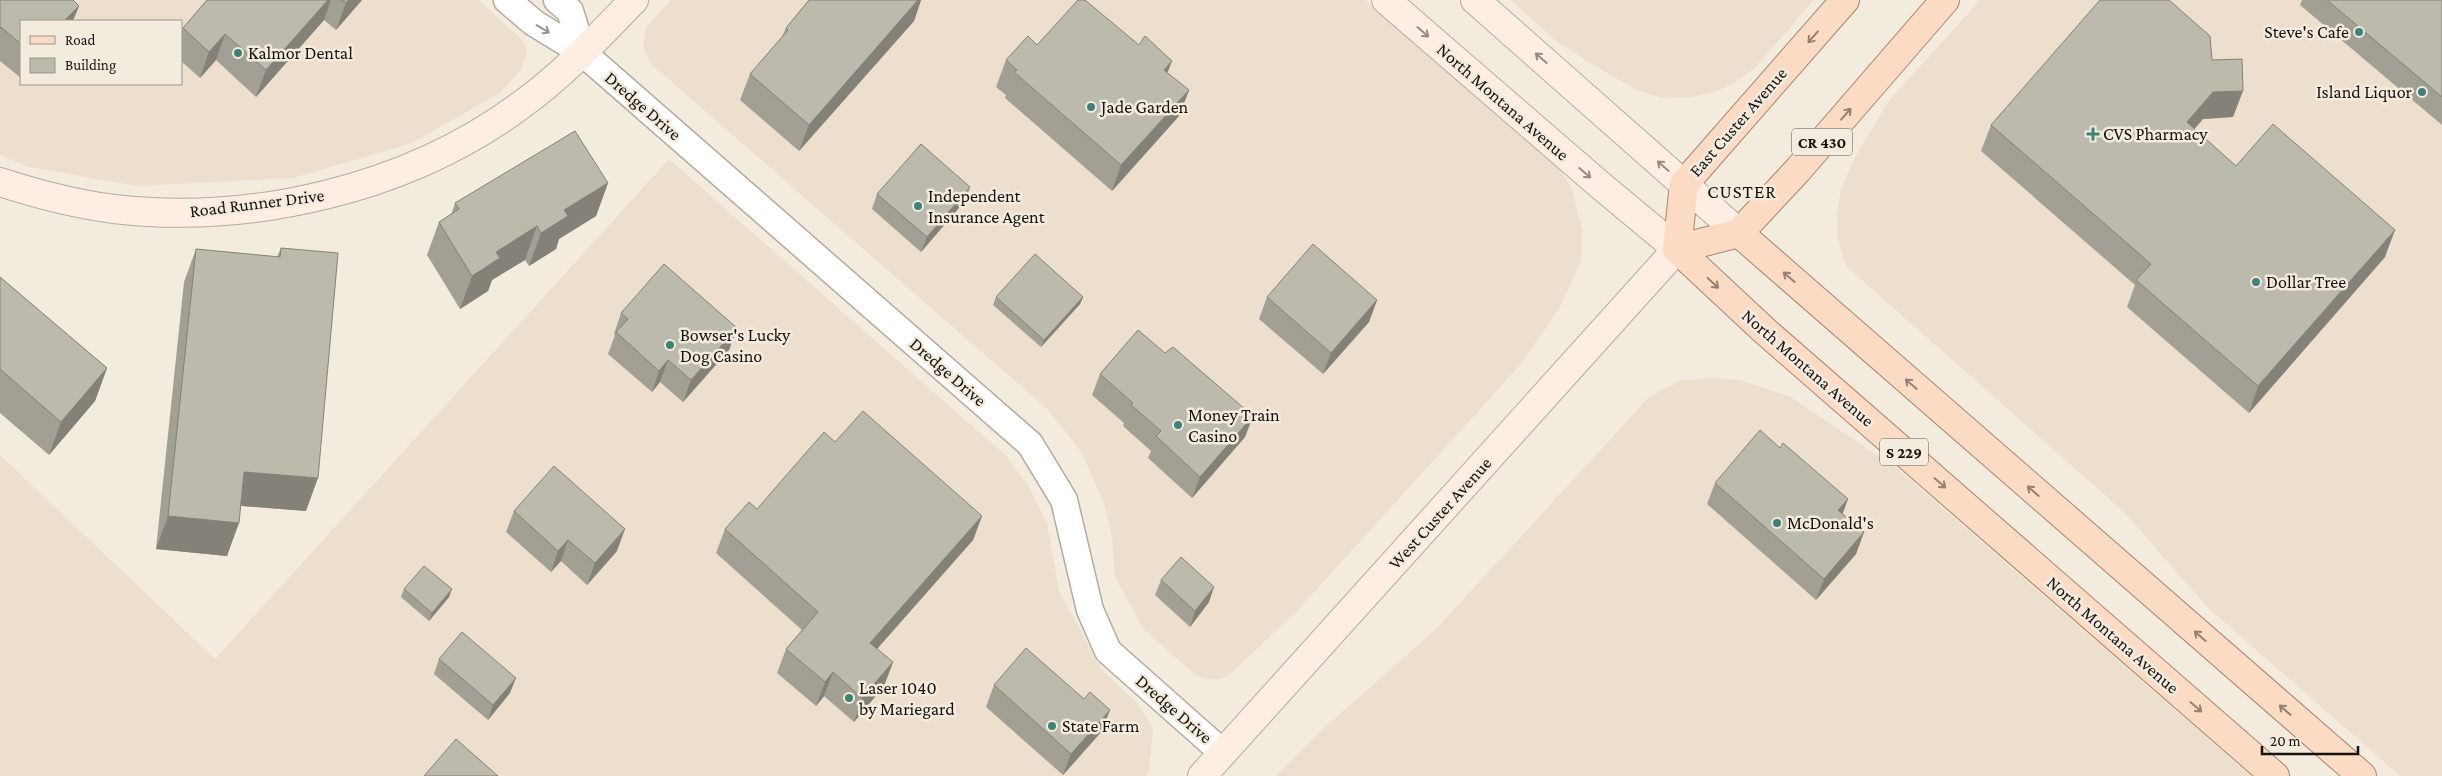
<svg xmlns="http://www.w3.org/2000/svg" width="2442" height="776" viewBox="0 0 2442 776" font-family="'Crimson Pro',serif">
<style>
.built{fill:#ecdfcd;fill-rule:evenodd}
.lines{fill:none;stroke-linecap:round;stroke-linejoin:round}
.street-casing{stroke:#b3aba0;stroke-width:29}
.secondary-casing{stroke:#b3aba0;stroke-width:30}
.primary-casing{stroke:#aa856b;stroke-width:30}
.street{stroke:#fff;stroke-width:26}
.secondary{stroke:#fdede2;stroke-width:28}
.primary{stroke:#fbdbc4;stroke-width:28}
.wall{fill:#a2a094}
.shaded-wall{fill:#848278}
.building{fill:#bcbaac;stroke:#848278}
.oneway{stroke:#969593}
.oneway2{stroke:#958b83}
.oneway3{stroke:#948173}
.poi-dot{fill:#3e8377;stroke:#f4ebdf;stroke-width:2}
.labels{text-anchor:middle;stroke-width:5;stroke-linejoin:round;paint-order:stroke}
.shield{fill:#f4ebdf;stroke:#59544d;stroke-width:1}
.shield-label{font-size:16px;font-weight:bold;fill:#16130f}
.poi-label{font-size:18px;fill:#16130f;stroke:#f4ebdf;text-anchor:start}
.street-label{font-size:18px;fill:#16130f;stroke:#f4ebdf}
.neighbourhood-label{font-size:19px;letter-spacing:1px;fill:#16130f;stroke:#f4ebdf}
</style>
<rect width="100%" height="100%" fill="#f4ebdf"/>
<!-- built -->
<g class="built">
<path d="M 0,0 L 479,0 L 523,41 L 527,52 L 521,70 L 500,93 L 412,143 L 294,178 L 137,186 L 29,167 L 0,155 ZM 21,21 L 181,21 L 181,84 L 21,84 Z"/>
<polygon points="671,0 1365,0 1558,166 1571,187 1582,229 1581,261 1560,307 1521,364 1297,611 1228,676 1215,680 1197,676 1144,630 1115,577 1112,537 1104,503 1082,453 1048,410 651,64 643,46 646,27"/>
<polygon points="1511,0 1814,0 1754,69 1734,83 1718,91 1693,97 1661,98 1635,89 1595,66 1555,40"/>
<polygon points="1980,0 2442,0 2442,776 2400,776 2208,608 2123,511 1846,266 1837,237 1837,215 1841,189 1855,157 1888,102"/>
<polygon points="669,159 1005,455 1029,487 1047,523 1059,591 1102,670 1139,705 1153,729 1149,771 1145,776 0,776 0,455 215,659"/>
<polygon points="1714,378 1739,380 1791,397 1898,469 2251,776 1276,776 1324,728 1437,628 1650,396 1682,380"/>
</g>
<g class="lines">
<defs>
<g id="street">
<polyline points="507,0 534,23 583,53 1030,444 1064,500 1090,610 1108,651 1223,753"/>
<polyline points="557,0 570,11 583,53"/>
</g>
<g id="secondary">
<polyline points="1475,0 1739,233"/>
<path d="M 0,182 C 37,194 75,204 114,209 C 252,225 408,189 521,105 C 563,75 598,37 634,0"/>
<polyline points="1202,776 1677,249 1600,185 1386,0"/>
</g>
<g id="primary">
<polyline points="1739,233 2362,776"/>
<polyline points="1677,249 1766,332 2275,776"/>
<polyline points="1677,249 1739,233 1797,171 1945,0"/>
<polyline points="1677,249 1684,184 1845,0"/>
</g>
</defs>
<!-- street casing -->
<use href="#street" class="street-casing"/>
<!-- secondary casing -->
<use href="#secondary" class="secondary-casing"/>
<!-- primary casing -->
<use href="#primary" class="primary-casing"/>
<!-- street -->
<use href="#street" class="street"/>
<!-- secondary -->
<use href="#secondary" class="secondary"/>
<!-- primary -->
<use href="#primary" class="primary"/>
</g>
<!-- wall -->
<g class="wall">
<polygon points="0,0 21,21 21,78 0,61"/>
<polygon points="207,0 362,0 336,30 324,20 256,97 216,60 200,78 181,61 181,31 183,28"/>
<polygon points="809,0 921,0 914,21 799,151 740,100 750,74 782,37 786,28"/>
<polygon points="2302,0 2442,0 2442,125 2300,5"/>
<polygon points="1037,45 1189,90 1179,116 1112,191 1005,98 1006,95 996,87 1006,60"/>
<polygon points="2233,117 2203,119 2194,129 2236,166 2385,257 2249,413 2127,307 2135,285 1981,151 1991,125"/>
<polygon points="608,183 596,216 559,239 556,249 529,266 525,260 492,280 488,291 460,309 427,255 439,222 451,215 455,203"/>
<polygon points="970,187 964,202 921,252 872,209 877,194"/>
<polygon points="281,248 306,511 241,506 227,556 156,549 184,282 196,249 277,257"/>
<polygon points="0,277 107,368 95,401 49,455 0,413"/>
<polygon points="996,297 1083,297 1080,304 1041,347 993,305"/>
<polygon points="1267,297 1377,300 1369,322 1323,374 1259,319"/>
<polygon points="621,313 737,328 729,350 683,402 660,382 652,392 608,354 615,335 614,334"/>
<polygon points="1165,353 1253,416 1245,437 1192,498 1148,458 1151,451 1123,426 1124,423 1092,395 1100,374"/>
<polygon points="835,442 982,516 973,540 877,649 893,662 884,686 854,722 824,696 816,706 777,673 786,649 802,630 716,553 725,529 757,509"/>
<polygon points="1715,483 1842,514 1864,532 1856,554 1816,600 1707,504"/>
<polygon points="514,511 617,551 587,585 561,561 551,572 506,532"/>
<polygon points="1161,580 1209,602 1190,627 1155,595"/>
<polygon points="404,589 449,597 429,621 401,597"/>
<polygon points="439,659 510,693 488,720 434,674"/>
<polygon points="994,685 1084,699 1102,731 1063,775 986,707"/>
</g>
<!-- shaded-wall -->
<g class="shaded-wall">
<polygon points="328,0 331,0 324,20 256,97 266,70"/>
<polygon points="349,0 362,0 336,30 346,3"/>
<polygon points="918,0 921,0 914,21 799,151 809,125"/>
<polygon points="79,6 73,21 64,21"/>
<polygon points="225,34 216,60 200,78 209,52"/>
<polygon points="1172,61 1162,87 1164,70"/>
<polygon points="1189,90 1179,116 1112,191 1121,165"/>
<polygon points="2243,91 2233,117 2203,119 2177,149 2187,122 2213,92"/>
<polygon points="608,183 596,216 559,239 556,249 529,266 541,233 564,210"/>
<polygon points="970,187 964,202 921,252 927,237"/>
<polygon points="537,226 525,260 492,280 488,291 460,309 472,276 496,252"/>
<polygon points="2395,230 2385,257 2249,413 2258,386"/>
<polygon points="1083,297 1080,304 1041,347 1044,340"/>
<polygon points="1377,300 1369,322 1323,374 1331,353"/>
<polygon points="737,328 729,350 683,402 691,380"/>
<polygon points="668,360 660,382 652,392 659,371"/>
<polygon points="107,368 95,401 49,455 61,422"/>
<polygon points="1253,416 1245,437 1192,498 1200,477"/>
<polygon points="244,472 318,478 306,511 232,505"/>
<polygon points="1848,499 1840,521 1838,510"/>
<polygon points="168,516 239,523 227,556 156,549"/>
<polygon points="982,516 973,540 861,667 870,643"/>
<polygon points="625,529 617,551 587,585 595,563"/>
<polygon points="1864,532 1856,554 1816,600 1824,579"/>
<polygon points="568,540 561,561 551,572 558,551"/>
<polygon points="1214,587 1209,602 1190,627 1195,611"/>
<polygon points="452,589 449,597 429,621 432,613"/>
<polygon points="893,662 884,686 854,722 862,698"/>
<polygon points="833,672 824,696 816,706 825,682"/>
<polygon points="516,678 510,693 488,720 493,705"/>
<polygon points="1110,710 1102,731 1063,775 1071,754"/>
</g>
<!-- building -->
<g class="building">
<polygon points="0,0 73,0 79,6 64,21 21,21 21,44 1,27 0,29"/>
<polygon points="207,0 328,0 266,70 225,34 209,52 183,28"/>
<polygon points="341,0 349,0 346,3"/>
<polygon points="809,0 918,0 809,125 750,74 788,30 786,28"/>
<polygon points="1078,0 1085,0 1139,45 1145,36 1172,61 1164,70 1189,90 1121,165 1014,72 1017,70 1006,60 1028,36 1037,45"/>
<polygon points="2100,0 2169,0 2210,36 2212,60 2242,59 2243,91 2213,92 2187,122 2236,166 2273,124 2395,230 2258,386 2136,280 2151,264 1991,125"/>
<polygon points="2327,0 2442,0 2442,97"/>
<polygon points="575,131 608,183 564,210 568,216 541,233 537,226 496,252 500,258 472,276 439,222 459,209 455,203"/>
<polygon points="921,144 970,187 927,237 877,194"/>
<polygon points="1313,244 1377,300 1331,353 1267,297"/>
<polygon points="281,248 338,253 318,478 244,472 239,523 168,516 196,249 280,257"/>
<polygon points="1035,254 1083,297 1044,340 996,297"/>
<polygon points="664,264 737,328 691,380 668,360 659,371 616,332 628,319 621,313"/>
<polygon points="0,277 107,368 61,422 0,369"/>
<polygon points="1138,330 1165,353 1173,347 1253,416 1200,477 1156,436 1161,431 1131,405 1133,403 1100,374"/>
<polygon points="863,411 982,516 870,643 893,662 862,698 833,672 825,682 786,649 818,612 725,529 749,502 757,509 824,432 835,442"/>
<polygon points="1760,430 1780,448 1783,443 1848,499 1838,510 1864,532 1824,579 1715,483"/>
<polygon points="554,466 625,529 595,563 568,540 558,551 514,511"/>
<polygon points="1181,557 1214,587 1195,611 1161,580"/>
<polygon points="424,566 452,589 432,613 404,589"/>
<polygon points="462,632 516,678 493,705 439,659"/>
<polygon points="1026,648 1084,699 1090,692 1110,710 1071,754 994,685"/>
<polygon points="456,739 498,776 424,776"/>
</g>
<!-- one-way arrows -->
<defs><path id="oneway-shaft" d="M-6 0H5M1.5-3L5.5 0L1.5 3" fill="none" stroke-width="1.6" stroke-linecap="round" stroke-linejoin="round" transform="scale(1.25)"/></defs>
<use class="oneway" href="#oneway-shaft" transform="translate(543 29) rotate(31)"/>
<g class="oneway2">
<use href="#oneway-shaft" transform="translate(1423 32) rotate(41)"/>
<use href="#oneway-shaft" transform="translate(1541 58) rotate(-139)"/>
<use href="#oneway-shaft" transform="translate(1663 166) rotate(-139)"/>
<use href="#oneway-shaft" transform="translate(1585 173) rotate(41)"/>
</g>
<g class="oneway3">
<use href="#oneway-shaft" transform="translate(1813 37) rotate(131)"/>
<use href="#oneway-shaft" transform="translate(1846 114) rotate(-49)"/>
<use href="#oneway-shaft" transform="translate(1789 277) rotate(-139)"/>
<use href="#oneway-shaft" transform="translate(1713 283) rotate(43)"/>
<use href="#oneway-shaft" transform="translate(1911 384) rotate(-139)"/>
<use href="#oneway-shaft" transform="translate(1940 483) rotate(41)"/>
<use href="#oneway-shaft" transform="translate(2033 491) rotate(-139)"/>
<use href="#oneway-shaft" transform="translate(2200 636) rotate(-139)"/>
<use href="#oneway-shaft" transform="translate(2196 707) rotate(41)"/>
<use href="#oneway-shaft" transform="translate(2285 710) rotate(-139)"/>
</g>
<!-- markers -->
<g class="poi-dot">
<circle cx="2359" cy="32" r="5"/>
<circle cx="238" cy="53" r="5"/>
<circle cx="2422" cy="92" r="5"/>
<circle cx="1091" cy="107" r="5"/>
<path d="M2090.5 126.5h5v5h5v5h-5v5h-5v-5h-5v-5h5z"/>
<circle cx="918" cy="206" r="5"/>
<circle cx="2256" cy="282" r="5"/>
<circle cx="670" cy="345" r="5"/>
<circle cx="1178" cy="425" r="5"/>
<circle cx="1777" cy="523" r="5"/>
<circle cx="849" cy="698" r="5"/>
<circle cx="1052" cy="726" r="5"/>
</g>
<g class="labels">
<!-- shield labels -->
<g class="shield">
<rect x="1792" y="128.5" width="60" height="27" rx="4"/>
<rect x="1880" y="438.5" width="48" height="27" rx="4"/>
</g>
<g class="shield-label">
<text x="1822" y="148">CR 430</text>
<text x="1904" y="458">S 229</text>
</g>
<!-- poi labels -->
<g class="poi-label">
<text x="2349" y="38" text-anchor="end">Steve's Cafe</text>
<text x="248" y="59">Kalmor Dental</text>
<text x="2412" y="98" text-anchor="end">Island Liquor</text>
<text x="1101" y="113">Jade Garden</text>
<text x="2103" y="140">CVS Pharmacy</text>
<text x="928" y="202">Independent<tspan x="928" dy="21">Insurance Agent</tspan></text>
<text x="2266" y="288">Dollar Tree</text>
<text x="680" y="341">Bowser's Lucky<tspan x="680" dy="21">Dog Casino</tspan></text>
<text x="1188" y="421">Money Train<tspan x="1188" dy="21">Casino</tspan></text>
<text x="1787" y="529">McDonald's</text>
<text x="859" y="694">Laser 1040<tspan x="859" dy="21">by Mariegard</tspan></text>
<text x="1062" y="732">State Farm</text>
</g>
<!-- street labels -->
<g class="street-label">
<text transform="translate(1503 102) rotate(41)" y="6">North Montana Avenue</text>
<text transform="translate(643 106) rotate(41)" y="6">Dredge Drive</text>
<text transform="translate(1738 122) rotate(-49)" y="6">East Custer Avenue</text>
<text transform="translate(257 203) rotate(-7)" y="6">Road Runner Drive</text>
<text transform="translate(1808 368) rotate(41)" y="6">North Montana Avenue</text>
<text transform="translate(948 372) rotate(41)" y="6">Dredge Drive</text>
<text transform="translate(1440 513) rotate(-48)" y="6">West Custer Avenue</text>
<text transform="translate(2113 635) rotate(41)" y="6">North Montana Avenue</text>
<text transform="translate(1174 709) rotate(41)" y="6">Dredge Drive</text>
</g>
<!-- neighbourhood labels -->
<g class="neighbourhood-label">
<text x="1742" y="198">CUSTER</text>
</g>
</g>
<!-- legend -->
<rect x="20" y="20" width="162" height="65" fill="#f4ebdf" stroke="#9b958c"/>
<rect x="30" y="36" width="25" height="8" fill="#fbdbc4" stroke="#9b958c"/>
<text x="65" y="45" font-size="15" fill="#16130f">Road</text>
<rect x="30" y="58" width="25" height="15" fill="#bcbaac" stroke="#9b958c"/>
<text x="65" y="70" font-size="15" fill="#16130f">Building</text>
<!-- scale -->
<path d="M2262 746v8h96v-8" fill="none" stroke="#16130f" stroke-width="2.5"/>
<text x="2270" y="746" font-size="15" fill="#16130f" stroke="#f4ebdf" stroke-width="4" paint-order="stroke">20 m</text>
</svg>
